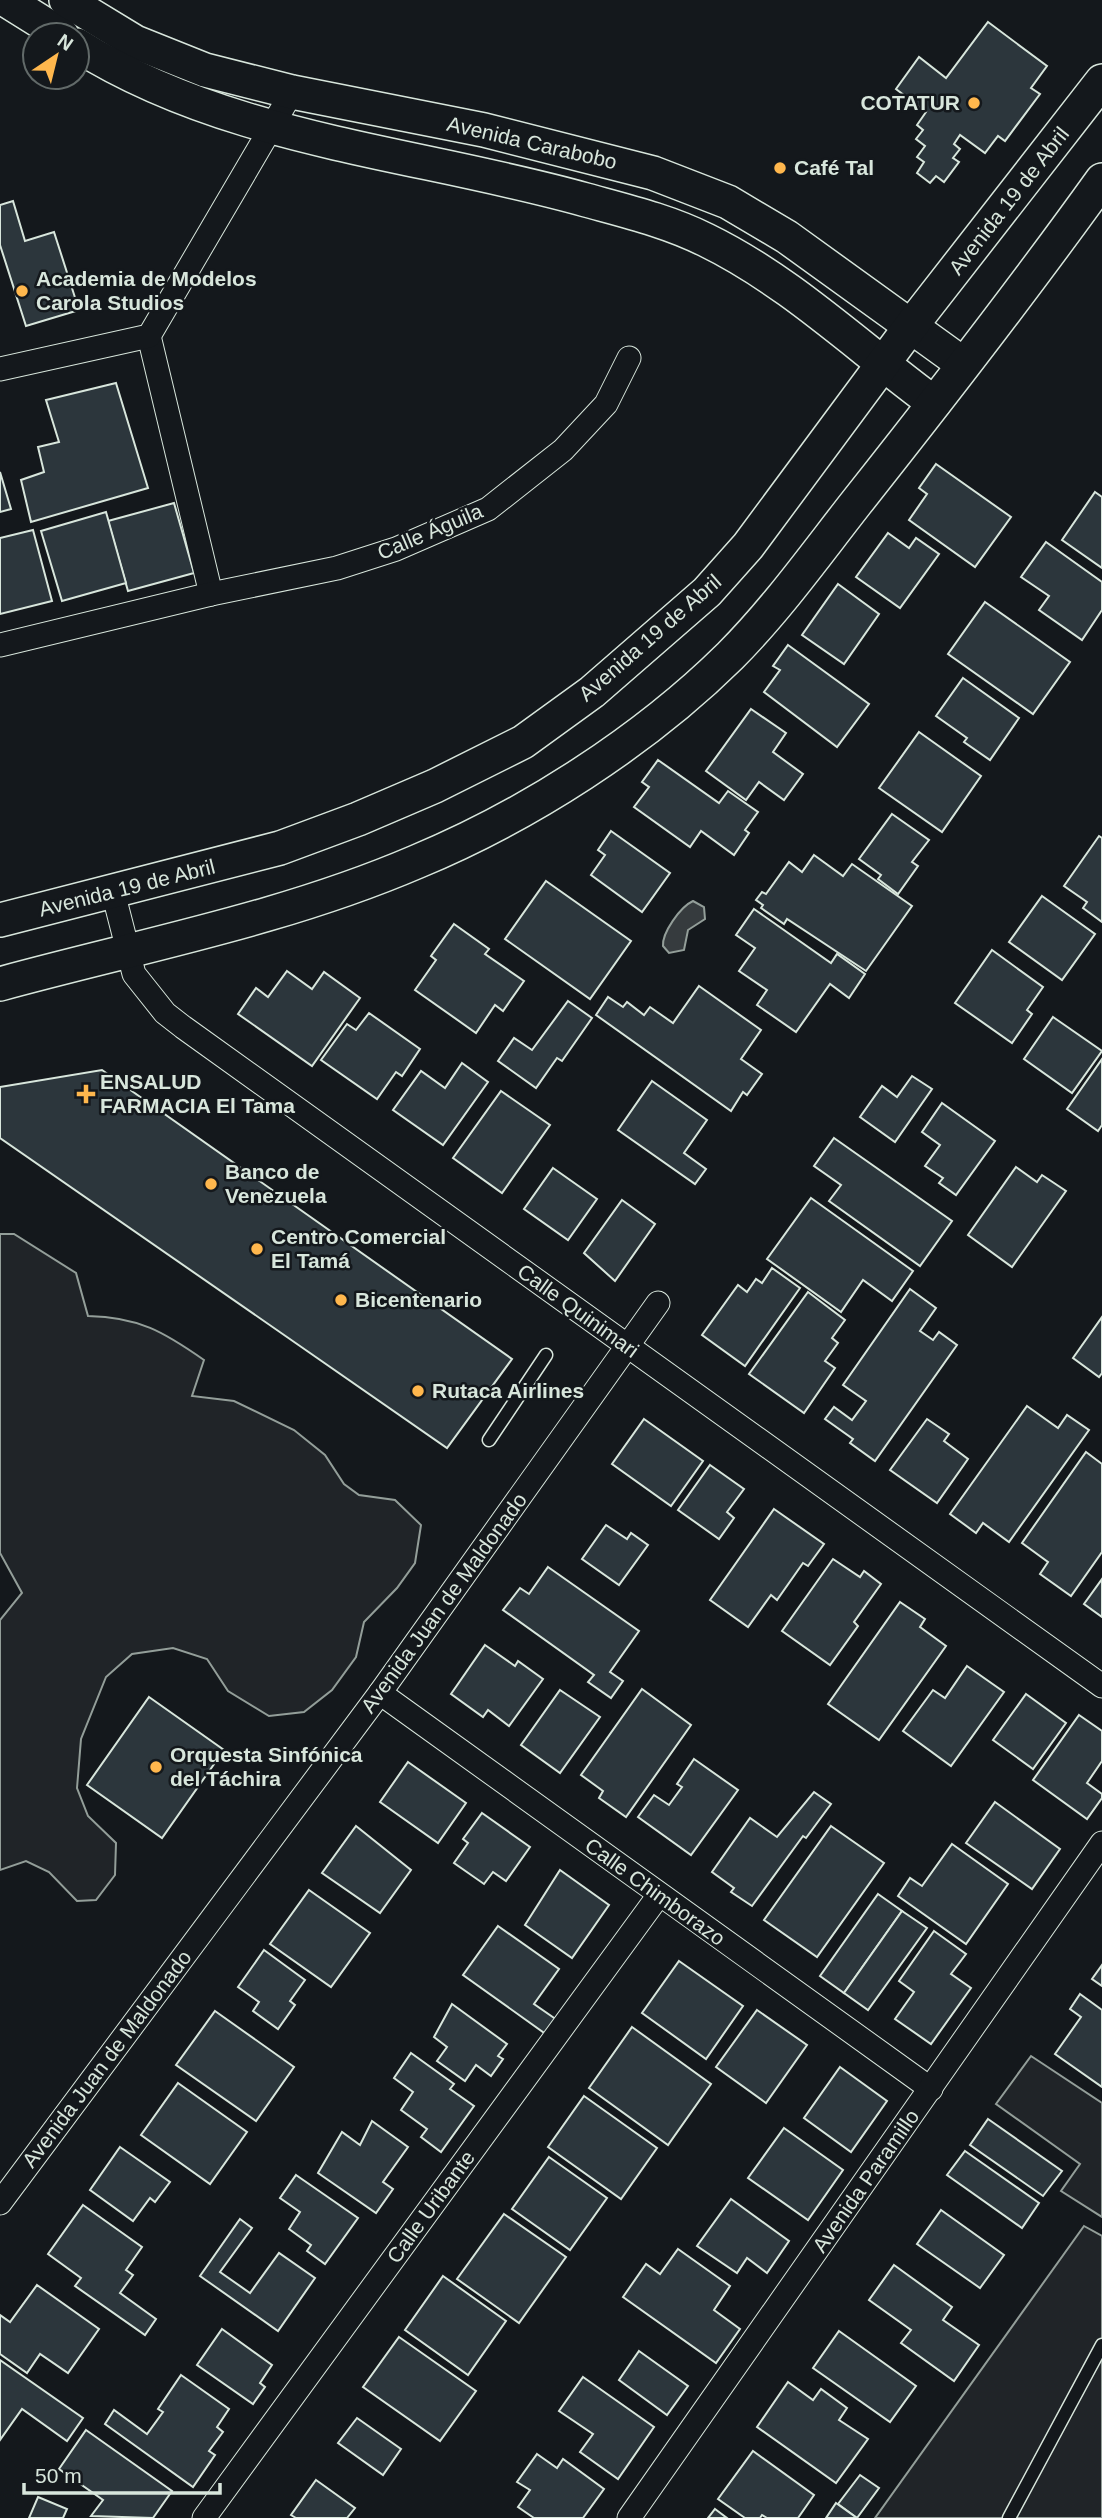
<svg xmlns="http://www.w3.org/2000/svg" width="1102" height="2518" viewBox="0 0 1102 2518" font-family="Helvetica,sans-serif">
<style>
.green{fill:#202428;stroke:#939e99;stroke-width:2}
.water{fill:#363b3e;stroke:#939e99;stroke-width:2}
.building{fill:#2c363c;stroke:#d8e6dc;stroke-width:2}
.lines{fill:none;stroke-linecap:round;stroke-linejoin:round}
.lane-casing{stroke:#d8e6dc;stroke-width:15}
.street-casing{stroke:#d8e6dc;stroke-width:25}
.secondary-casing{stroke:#d8e6dc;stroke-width:36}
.lane{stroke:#14181c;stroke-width:12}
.street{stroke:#14181c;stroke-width:23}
.secondary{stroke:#14181c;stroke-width:33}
.poi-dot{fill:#ffb74d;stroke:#14181c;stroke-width:2.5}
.labels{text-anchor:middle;stroke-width:5;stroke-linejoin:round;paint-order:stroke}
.poi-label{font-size:21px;font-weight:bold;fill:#d8e6dc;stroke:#14181c;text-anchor:start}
.street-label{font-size:21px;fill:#d8e6dc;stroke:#14181c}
</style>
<rect width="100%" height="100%" fill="#14181c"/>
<!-- green -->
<g class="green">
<path d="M 0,1234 L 14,1234 L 76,1273 L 88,1316 C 139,1317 164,1332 204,1360 L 192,1396 L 234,1401 L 294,1430 L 325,1455 L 344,1484 L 359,1495 L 395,1500 L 421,1525 L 415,1563 L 397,1588 L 364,1622 L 356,1657 L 332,1690 L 304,1712 L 269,1716 L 228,1691 L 207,1659 L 173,1648 L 132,1654 L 106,1677 L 81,1739 L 77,1788 L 88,1816 L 116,1843 L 115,1875 L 96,1900 L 77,1901 L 49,1872 L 26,1861 L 0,1870 L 0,1620 L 22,1593 L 0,1553 Z"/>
<polygon points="1031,2056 1102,2103 1102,2217 1061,2191 1080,2164 996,2104"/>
<polygon points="1084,2226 1102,2236 1102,2518 875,2518"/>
</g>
<!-- water -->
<path class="water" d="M 693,901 L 704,907 L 705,919 L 688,930 L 684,950 L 669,953 L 663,946 C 662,933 680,907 693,901 Z"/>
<!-- building -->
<g class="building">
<polygon points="988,22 1047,66 1031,88 1040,94 1005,141 998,136 985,153 960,135 954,144 960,149 953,158 959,162 944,182 936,176 930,183 917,173 924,162 917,157 925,146 916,139 923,130 917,125 926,112 896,89 919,57 946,78"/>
<polygon points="13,201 25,241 54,232 79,310 26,326 0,245 0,205"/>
<polygon points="116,383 148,488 31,522 21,480 44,472 38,447 59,442 46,400"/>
<polygon points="936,464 1011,517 975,567 909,520 927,494 919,488"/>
<polygon points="0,472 11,509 0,512"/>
<polygon points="1095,492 1102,497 1102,568 1062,540"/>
<polygon points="174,503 194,573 128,591 108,521"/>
<polygon points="106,512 126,583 62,601 41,531"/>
<polygon points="33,530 52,601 0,614 0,538"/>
<polygon points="888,533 909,548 916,538 939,554 900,608 856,577"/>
<polygon points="1046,542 1102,582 1102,610 1082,640 1039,610 1049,596 1021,577"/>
<polygon points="838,584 879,614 844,664 802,635"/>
<polygon points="985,602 1070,662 1033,714 948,654"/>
<polygon points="788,645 869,704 837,747 764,692 780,670 773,666"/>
<polygon points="963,678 1019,718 990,760 964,742 967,738 936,716"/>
<polygon points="751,709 786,733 773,752 803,774 784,800 759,782 746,800 706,771"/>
<polygon points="919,732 981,776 942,832 879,788"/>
<polygon points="658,760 719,803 728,791 758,812 745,830 749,833 734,855 701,831 690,847 634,807 649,787 642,782"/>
<polygon points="892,814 929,840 912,862 918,866 898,894 878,879 881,875 859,859"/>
<polygon points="611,831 670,873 642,912 591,875 605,855 598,850"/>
<polygon points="1099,836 1102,838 1102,922 1083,908 1087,902 1064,886"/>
<polygon points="814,855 843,876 852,864 912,906 866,971 787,919 784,924 761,908 763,905 756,900 762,892 766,894 789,862 802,872"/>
<polygon points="546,881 631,941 590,999 505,939"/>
<polygon points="1042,896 1095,934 1062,980 1009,942"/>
<polygon points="754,909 831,963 837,954 865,974 849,998 830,984 796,1032 757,1005 767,990 739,971 755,948 736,935"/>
<polygon points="454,924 489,949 485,954 524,981 503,1011 495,1005 476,1033 415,990 436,960 431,956"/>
<polygon points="992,950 1043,987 1027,1010 1032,1014 1012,1043 955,1003"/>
<polygon points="287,971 312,989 324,972 360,998 312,1066 238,1014 256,988 268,997"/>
<polygon points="699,986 761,1030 741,1059 762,1074 747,1095 743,1092 731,1111 596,1015 608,997 623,1007 627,1002 644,1015 650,1007 673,1023"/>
<polygon points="568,1001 592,1018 562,1061 557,1058 536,1088 498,1061 514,1038 532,1050"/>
<polygon points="369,1013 420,1049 402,1076 396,1072 377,1099 321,1060 347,1024 356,1030"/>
<polygon points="1053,1017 1102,1051 1072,1093 1024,1059"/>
<polygon points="1102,1059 1102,1125 1098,1131 1067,1109"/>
<polygon points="462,1063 488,1082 443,1145 393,1110 421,1071 445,1088"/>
<polygon points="102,1070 512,1359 447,1448 0,1138 0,1087"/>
<polygon points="912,1076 932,1089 895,1142 860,1117 882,1086 897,1097"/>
<polygon points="652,1081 707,1120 684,1153 706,1169 695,1184 618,1130"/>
<polygon points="501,1091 550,1125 502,1193 453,1158"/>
<polygon points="942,1103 995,1141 956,1195 939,1183 943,1178 925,1166 940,1145 922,1132"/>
<polygon points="834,1138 952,1221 920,1266 829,1201 841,1185 814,1166"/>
<polygon points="1016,1167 1037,1182 1042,1175 1066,1191 1012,1267 968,1235"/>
<polygon points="553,1168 597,1199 568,1240 524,1209"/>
<polygon points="811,1198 913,1271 892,1301 863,1280 841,1312 767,1259"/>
<polygon points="622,1200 655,1224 615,1281 584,1253"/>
<polygon points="772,1268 800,1288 745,1366 702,1335 738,1285 747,1292 756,1279 762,1283"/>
<polygon points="910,1289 936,1308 920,1331 933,1340 939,1332 957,1345 875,1461 850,1443 853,1439 825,1419 834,1407 852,1420 866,1401 843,1385"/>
<polygon points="808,1292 845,1320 832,1338 838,1343 825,1361 835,1368 804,1413 749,1374"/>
<polygon points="1102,1317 1102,1373 1099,1377 1073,1358"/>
<polygon points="1027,1406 1058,1428 1067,1415 1089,1430 1009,1542 983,1523 976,1533 950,1514"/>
<polygon points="644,1419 703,1461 671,1506 612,1464"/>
<polygon points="927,1419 949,1434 944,1441 968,1459 937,1503 890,1470"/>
<polygon points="1086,1452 1102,1464 1102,1552 1071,1596 1040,1574 1048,1562 1022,1543"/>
<polygon points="710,1465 744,1489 727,1512 734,1518 719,1539 678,1510"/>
<polygon points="774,1509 824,1544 808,1566 803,1563 777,1600 771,1595 748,1627 710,1600"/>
<polygon points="606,1525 627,1539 631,1533 648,1545 619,1585 582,1559"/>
<polygon points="833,1559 860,1577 864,1571 881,1584 854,1622 858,1626 830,1665 782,1631"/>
<polygon points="548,1567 639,1631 610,1672 623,1681 611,1698 588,1682 594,1675 503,1610 520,1588 529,1594"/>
<polygon points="1102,1579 1102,1617 1084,1604"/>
<polygon points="900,1602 925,1619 920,1627 946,1646 879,1740 828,1704"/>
<polygon points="485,1645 515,1666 518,1661 543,1679 509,1726 488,1710 483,1717 451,1694"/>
<polygon points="967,1666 1004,1692 951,1766 903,1731 933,1690 945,1698"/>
<polygon points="642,1689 691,1725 626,1817 599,1798 603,1791 581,1775"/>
<polygon points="560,1690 600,1717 560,1773 521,1745"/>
<polygon points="1026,1694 1066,1723 1033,1769 993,1740"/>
<polygon points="149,1697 224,1750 162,1838 87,1785"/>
<polygon points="1079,1715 1102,1731 1102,1761 1087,1783 1102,1794 1102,1798 1087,1819 1033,1780"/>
<polygon points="694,1759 738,1790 691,1855 638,1817 654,1795 669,1805 682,1787 677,1784"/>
<polygon points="408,1762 466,1803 438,1843 380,1802"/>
<polygon points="814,1792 831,1804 806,1838 803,1836 752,1906 731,1892 734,1888 712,1872 750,1818 777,1837"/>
<polygon points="995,1802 1060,1849 1032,1889 966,1843"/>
<polygon points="482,1813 530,1847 506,1881 493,1872 484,1884 454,1863 468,1843 463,1839"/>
<polygon points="356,1826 411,1870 380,1913 322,1873"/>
<polygon points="831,1826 884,1863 817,1957 764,1920"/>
<polygon points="952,1844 1008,1884 966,1944 898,1896 910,1878 922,1886"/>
<polygon points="560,1870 609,1905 572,1958 525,1925"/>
<polygon points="309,1890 370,1933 331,1987 270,1944"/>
<polygon points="878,1894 902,1911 844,1993 820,1976"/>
<polygon points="902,1911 927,1928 868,2010 844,1993"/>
<polygon points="498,1926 559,1969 534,2004 557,2020 547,2035 463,1975"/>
<polygon points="934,1931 966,1954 951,1974 971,1988 931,2044 895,2019 914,1992 899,1981"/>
<polygon points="264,1950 305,1980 290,2001 295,2005 278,2029 253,2011 259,2002 238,1987"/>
<polygon points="679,1961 743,2006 706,2059 642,2013"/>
<polygon points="1102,1965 1102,1986 1092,1979"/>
<polygon points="1080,1994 1102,2010 1102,2087 1055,2054 1081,2017 1070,2009"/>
<polygon points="452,2004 507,2044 498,2056 503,2059 491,2076 476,2065 465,2081 437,2061 447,2047 434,2037"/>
<polygon points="757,2010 807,2045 766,2103 716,2067"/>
<polygon points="215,2011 294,2067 256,2121 176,2065"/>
<polygon points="632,2027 711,2084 668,2145 589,2088"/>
<polygon points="411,2053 454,2084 450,2089 474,2106 441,2152 421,2137 427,2129 401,2110 413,2092 394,2078"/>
<polygon points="840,2067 887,2101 851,2152 804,2118"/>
<polygon points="178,2083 247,2132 210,2184 141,2135"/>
<polygon points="584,2096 657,2148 621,2199 548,2147"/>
<polygon points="988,2119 1062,2171 1043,2196 970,2145"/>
<polygon points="372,2121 408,2147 383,2182 393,2189 376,2213 318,2173 342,2132 360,2145"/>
<polygon points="784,2128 843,2170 808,2220 748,2178"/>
<polygon points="120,2147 170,2182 155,2202 150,2198 133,2221 90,2190"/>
<polygon points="965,2151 1039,2203 1022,2228 947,2175"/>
<polygon points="549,2157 607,2198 570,2250 512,2209"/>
<polygon points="296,2175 358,2218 325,2264 307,2251 311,2245 289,2229 300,2212 280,2198"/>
<polygon points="731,2199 789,2241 767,2273 747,2258 737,2273 697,2246"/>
<polygon points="83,2205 142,2247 126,2270 133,2275 120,2293 156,2319 145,2335 75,2286 81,2278 48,2254"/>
<polygon points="941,2210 1004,2255 980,2288 917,2244"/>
<polygon points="504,2214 566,2257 519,2323 457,2279"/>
<polygon points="240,2219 252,2228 220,2272 250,2293 279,2253 315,2278 278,2331 200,2276"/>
<polygon points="678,2249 730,2286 714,2310 740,2329 716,2363 623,2297 646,2264 660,2274"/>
<polygon points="894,2265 952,2307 943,2320 979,2345 954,2381 901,2343 911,2330 869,2300"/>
<polygon points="443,2276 506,2321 468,2375 405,2330"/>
<polygon points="37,2285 99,2329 68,2373 40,2354 27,2373 0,2354 0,2315 10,2322"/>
<polygon points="222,2329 272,2365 260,2383 265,2387 253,2404 197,2365"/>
<polygon points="839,2331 916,2386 890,2422 813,2368"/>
<polygon points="399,2337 476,2391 440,2441 363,2387"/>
<polygon points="639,2351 688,2386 667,2415 619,2380"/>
<polygon points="0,2360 83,2418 67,2441 22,2409 0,2440"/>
<polygon points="181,2375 229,2409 217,2427 223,2432 209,2451 215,2455 193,2487 105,2424 114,2410 147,2434 163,2412 158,2409"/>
<polygon points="583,2377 654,2427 618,2479 580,2452 593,2434 559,2411"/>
<polygon points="788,2382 813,2400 821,2389 847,2408 839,2420 868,2439 836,2483 757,2427"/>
<polygon points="357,2418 401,2449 383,2475 338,2443"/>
<polygon points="86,2430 172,2491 153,2518 91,2516 103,2500 59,2469"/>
<polygon points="753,2451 814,2495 798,2518 767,2518 762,2515 760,2518 745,2518 718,2499"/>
<polygon points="537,2454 557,2468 563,2459 604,2489 583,2518 534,2518 518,2507 530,2490 517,2482"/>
<polygon points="860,2475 879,2488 857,2518 838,2504"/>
<polygon points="316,2480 355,2508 347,2518 296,2518 291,2515"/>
<polygon points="38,2497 67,2509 63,2518 29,2518"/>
<polygon points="836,2503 857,2518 826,2518"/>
<polygon points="715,2509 727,2518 708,2518"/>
</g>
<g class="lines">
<defs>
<g id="lane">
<polyline points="489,1440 546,1355"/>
<polyline points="1009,2518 1102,2345"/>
</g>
<g id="street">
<polyline points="149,336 211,594"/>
<polyline points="0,369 149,336 292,92"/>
<polyline points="0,645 211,594 337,568 396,549 488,509 563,450 606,404 629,358"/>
<polyline points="113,892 134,974 165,1013 183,1027 1102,1686"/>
<polyline points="380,1693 931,2089"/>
<polyline points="0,2203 380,1693 658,1303"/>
<polyline points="204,2518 659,1895"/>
<polyline points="629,2518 1102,1843"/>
</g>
<g id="secondary">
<polyline points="6,0 62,35"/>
<polyline points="66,0 135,42 205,70 292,92 484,130 653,173 728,202 787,237 963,364"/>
<path d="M 77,45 C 229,141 416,152 586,200 C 626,211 668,221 706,240 C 790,281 859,348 934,403"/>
<polyline points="0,920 280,848 358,819 435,786 523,742 592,692 707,592 748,546 911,326 1102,81"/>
<path d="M 0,984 C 139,946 283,919 416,862 C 527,816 644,741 730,656 C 776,610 816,554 856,503 C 940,397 1023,290 1102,180"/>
</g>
</defs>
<!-- lane casing -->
<use href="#lane" class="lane-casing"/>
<!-- street casing -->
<use href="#street" class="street-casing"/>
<!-- secondary casing -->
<use href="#secondary" class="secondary-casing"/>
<!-- lane -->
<use href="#lane" class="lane"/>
<!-- street -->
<use href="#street" class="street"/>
<!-- secondary -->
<use href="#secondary" class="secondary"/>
</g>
<!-- markers -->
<g class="poi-dot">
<circle cx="974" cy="103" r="7"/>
<circle cx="780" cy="168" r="7"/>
<circle cx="22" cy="291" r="7"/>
<path d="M82.5 1083.5h7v7h7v7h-7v7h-7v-7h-7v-7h7z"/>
<circle cx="211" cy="1184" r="7"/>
<circle cx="257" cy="1249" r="7"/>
<circle cx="341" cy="1300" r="7"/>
<circle cx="418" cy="1391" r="7"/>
<circle cx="156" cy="1767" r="7"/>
</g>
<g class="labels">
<!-- poi labels -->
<g class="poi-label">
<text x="960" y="110" text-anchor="end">COTATUR</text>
<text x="794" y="175">Café Tal</text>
<text x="36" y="286">Academia de Modelos<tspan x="36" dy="24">Carola Studios</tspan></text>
<text x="100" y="1089">ENSALUD<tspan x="100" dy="24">FARMACIA El Tama</tspan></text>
<text x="225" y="1179">Banco de<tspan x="225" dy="24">Venezuela</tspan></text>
<text x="271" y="1244">Centro Comercial<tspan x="271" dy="24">El Tamá</tspan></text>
<text x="355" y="1307">Bicentenario</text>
<text x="432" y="1398">Rutaca Airlines</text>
<text x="170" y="1762">Orquesta Sinfónica<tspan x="170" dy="24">del Táchira</tspan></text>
</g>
<!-- street labels -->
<g class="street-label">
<text transform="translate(532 143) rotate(13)" y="7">Avenida Carabobo</text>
<text transform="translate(1009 201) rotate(-52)" y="7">Avenida 19 de Abril</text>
<text transform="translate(430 532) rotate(-23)" y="7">Calle Águila</text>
<text transform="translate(650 638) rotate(-41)" y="7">Avenida 19 de Abril</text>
<text transform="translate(127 888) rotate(-14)" y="7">Avenida 19 de Abril</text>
<text transform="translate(578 1311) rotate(36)" y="7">Calle Quinimari</text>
<text transform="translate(444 1603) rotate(-54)" y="7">Avenida Juan de Maldonado</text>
<text transform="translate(655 1892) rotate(36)" y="7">Calle Chimborazo</text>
<text transform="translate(107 2059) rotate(-53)" y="7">Avenida Juan de Maldonado</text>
<text transform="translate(866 2181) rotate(-55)" y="7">Avenida Paramillo</text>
<text transform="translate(431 2207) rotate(-54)" y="7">Calle Uribante</text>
</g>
</g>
<!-- north arrow -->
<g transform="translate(56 56) rotate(35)"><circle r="33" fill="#14181c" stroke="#626a69" stroke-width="2"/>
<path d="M0-5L12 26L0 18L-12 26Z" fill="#ffb74d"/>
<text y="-10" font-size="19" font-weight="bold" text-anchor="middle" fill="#d8e6dc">N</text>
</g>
<!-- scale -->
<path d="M24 2483v10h196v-10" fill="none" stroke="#d8e6dc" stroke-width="3.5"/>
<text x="35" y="2483" font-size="21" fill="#d8e6dc" stroke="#14181c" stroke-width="5" paint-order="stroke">50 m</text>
</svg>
